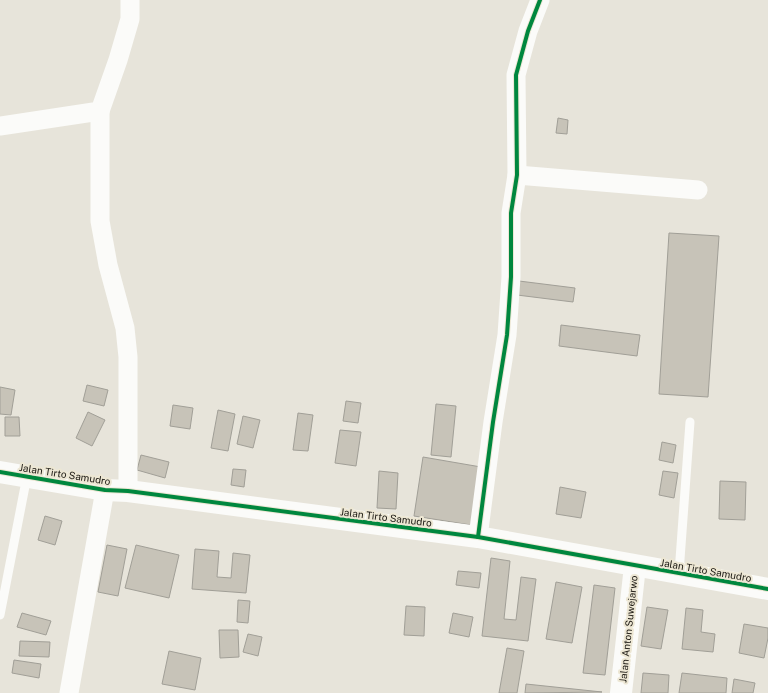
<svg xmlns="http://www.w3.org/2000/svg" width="768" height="693" viewBox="0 0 768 693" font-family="'Public Sans',sans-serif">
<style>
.building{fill:#c7c3b8;stroke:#a19f97}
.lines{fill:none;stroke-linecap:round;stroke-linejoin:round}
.lane{stroke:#fbfbf9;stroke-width:9}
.street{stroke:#fbfbf9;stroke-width:19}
.secondary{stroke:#fbfbf9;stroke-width:22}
.cycleway-casing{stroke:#ede7d4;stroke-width:6}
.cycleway{stroke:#00873e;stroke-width:4}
.labels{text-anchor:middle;stroke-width:4;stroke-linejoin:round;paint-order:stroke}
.street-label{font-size:10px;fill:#1a1711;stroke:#ede7d4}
</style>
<rect width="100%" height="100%" fill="#e7e4da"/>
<!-- building -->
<g class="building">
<polygon points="558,118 568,120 567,134 556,133"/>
<polygon points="669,233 719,236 708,397 659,394"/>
<polygon points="519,281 575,288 573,302 517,295"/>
<polygon points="561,325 640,335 637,356 559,346"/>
<polygon points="87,385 108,390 104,406 83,401"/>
<polygon points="0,387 15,390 11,415 0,414"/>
<polygon points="346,401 361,403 358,423 343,421"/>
<polygon points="436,404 456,406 451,457 431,455"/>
<polygon points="173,405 193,408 190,429 170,426"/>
<polygon points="218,410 235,414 228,451 211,448"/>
<polygon points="88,412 105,420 92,446 76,438"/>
<polygon points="298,413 313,415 308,451 293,450"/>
<polygon points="243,416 260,420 253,448 237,444"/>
<polygon points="5,417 19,417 20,436 5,436"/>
<polygon points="340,430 361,432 356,466 335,463"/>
<polygon points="662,442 676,445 673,463 659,460"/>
<polygon points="141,455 169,462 165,478 137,470"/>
<polygon points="423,457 481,467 471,525 414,516"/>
<polygon points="233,469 246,470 244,487 231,485"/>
<polygon points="379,471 398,473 396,509 377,508"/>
<polygon points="663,471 678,473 674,498 659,495"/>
<polygon points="720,481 746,482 745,520 719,519"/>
<polygon points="560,487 586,492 581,518 556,514"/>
<polygon points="45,516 62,521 55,545 38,540"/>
<polygon points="107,545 127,549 118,596 98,592"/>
<polygon points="136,545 179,555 169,598 125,588"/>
<polygon points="195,549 219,551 217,577 231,578 233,553 250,555 246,593 192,589"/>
<polygon points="491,558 510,561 504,619 516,620 521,577 536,579 528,641 482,636"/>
<polygon points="458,571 481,573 479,588 456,585"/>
<polygon points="556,582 582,587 572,643 546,639"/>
<polygon points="594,585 615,588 605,675 583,673"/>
<polygon points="238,600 250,601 248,623 237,622"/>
<polygon points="406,606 425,607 424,636 404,635"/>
<polygon points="647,607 668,610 661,649 641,646"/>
<polygon points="686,608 703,610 701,632 715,634 713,652 682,649"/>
<polygon points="22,613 51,621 46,635 17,627"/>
<polygon points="453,613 473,617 469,637 449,633"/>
<polygon points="744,624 768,628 768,638 764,658 739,653"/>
<polygon points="219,630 238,630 239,657 220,658"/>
<polygon points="248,634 262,637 258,656 243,652"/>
<polygon points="20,641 50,642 49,657 19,656"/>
<polygon points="507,648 524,651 517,693 499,693"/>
<polygon points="169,651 201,658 195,690 162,684"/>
<polygon points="14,660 41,664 39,678 12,673"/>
<polygon points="643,673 669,675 668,693 641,693"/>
<polygon points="682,673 727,678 726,693 679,693"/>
<polygon points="734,679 755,683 753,693 732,693"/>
<polygon points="526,684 602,692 525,693"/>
</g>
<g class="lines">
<!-- lane -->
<g class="lane">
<polyline points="679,573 690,422"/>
<polyline points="0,615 27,476"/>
</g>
<!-- street -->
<g class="street">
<polyline points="100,111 100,221 108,265 125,328 128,357 128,491"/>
<polyline points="0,126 100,111 118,60 130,19 130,0"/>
<polyline points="517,175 698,190"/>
<polyline points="478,537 493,422 507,335 511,277 511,213 517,175 516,75 528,31 540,0"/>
<polyline points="69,693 105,490"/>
</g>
<!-- secondary -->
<g class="secondary">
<polyline points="0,472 105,490 128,491 478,537 768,589"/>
<polyline points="621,693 635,566"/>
</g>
<defs>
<g id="cycleway">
<polyline points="0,472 105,490 128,491 478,537 768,589"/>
<polyline points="478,537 493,422 507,335 511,277 511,213 517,175 516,75 528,31 540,0"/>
</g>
</defs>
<!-- cycleway casing -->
<use href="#cycleway" class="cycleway-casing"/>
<!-- cycleway -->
<use href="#cycleway" class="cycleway"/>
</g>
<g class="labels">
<!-- street labels -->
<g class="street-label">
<text transform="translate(65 474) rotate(9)" y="4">Jalan Tirto Samudro</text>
<text transform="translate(386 517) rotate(7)" y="4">Jalan Tirto Samudro</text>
<text transform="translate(706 570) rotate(10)" y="4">Jalan Tirto Samudro</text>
<text transform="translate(628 629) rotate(-84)" y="4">Jalan Anton Suwejarwo</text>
</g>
</g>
</svg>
